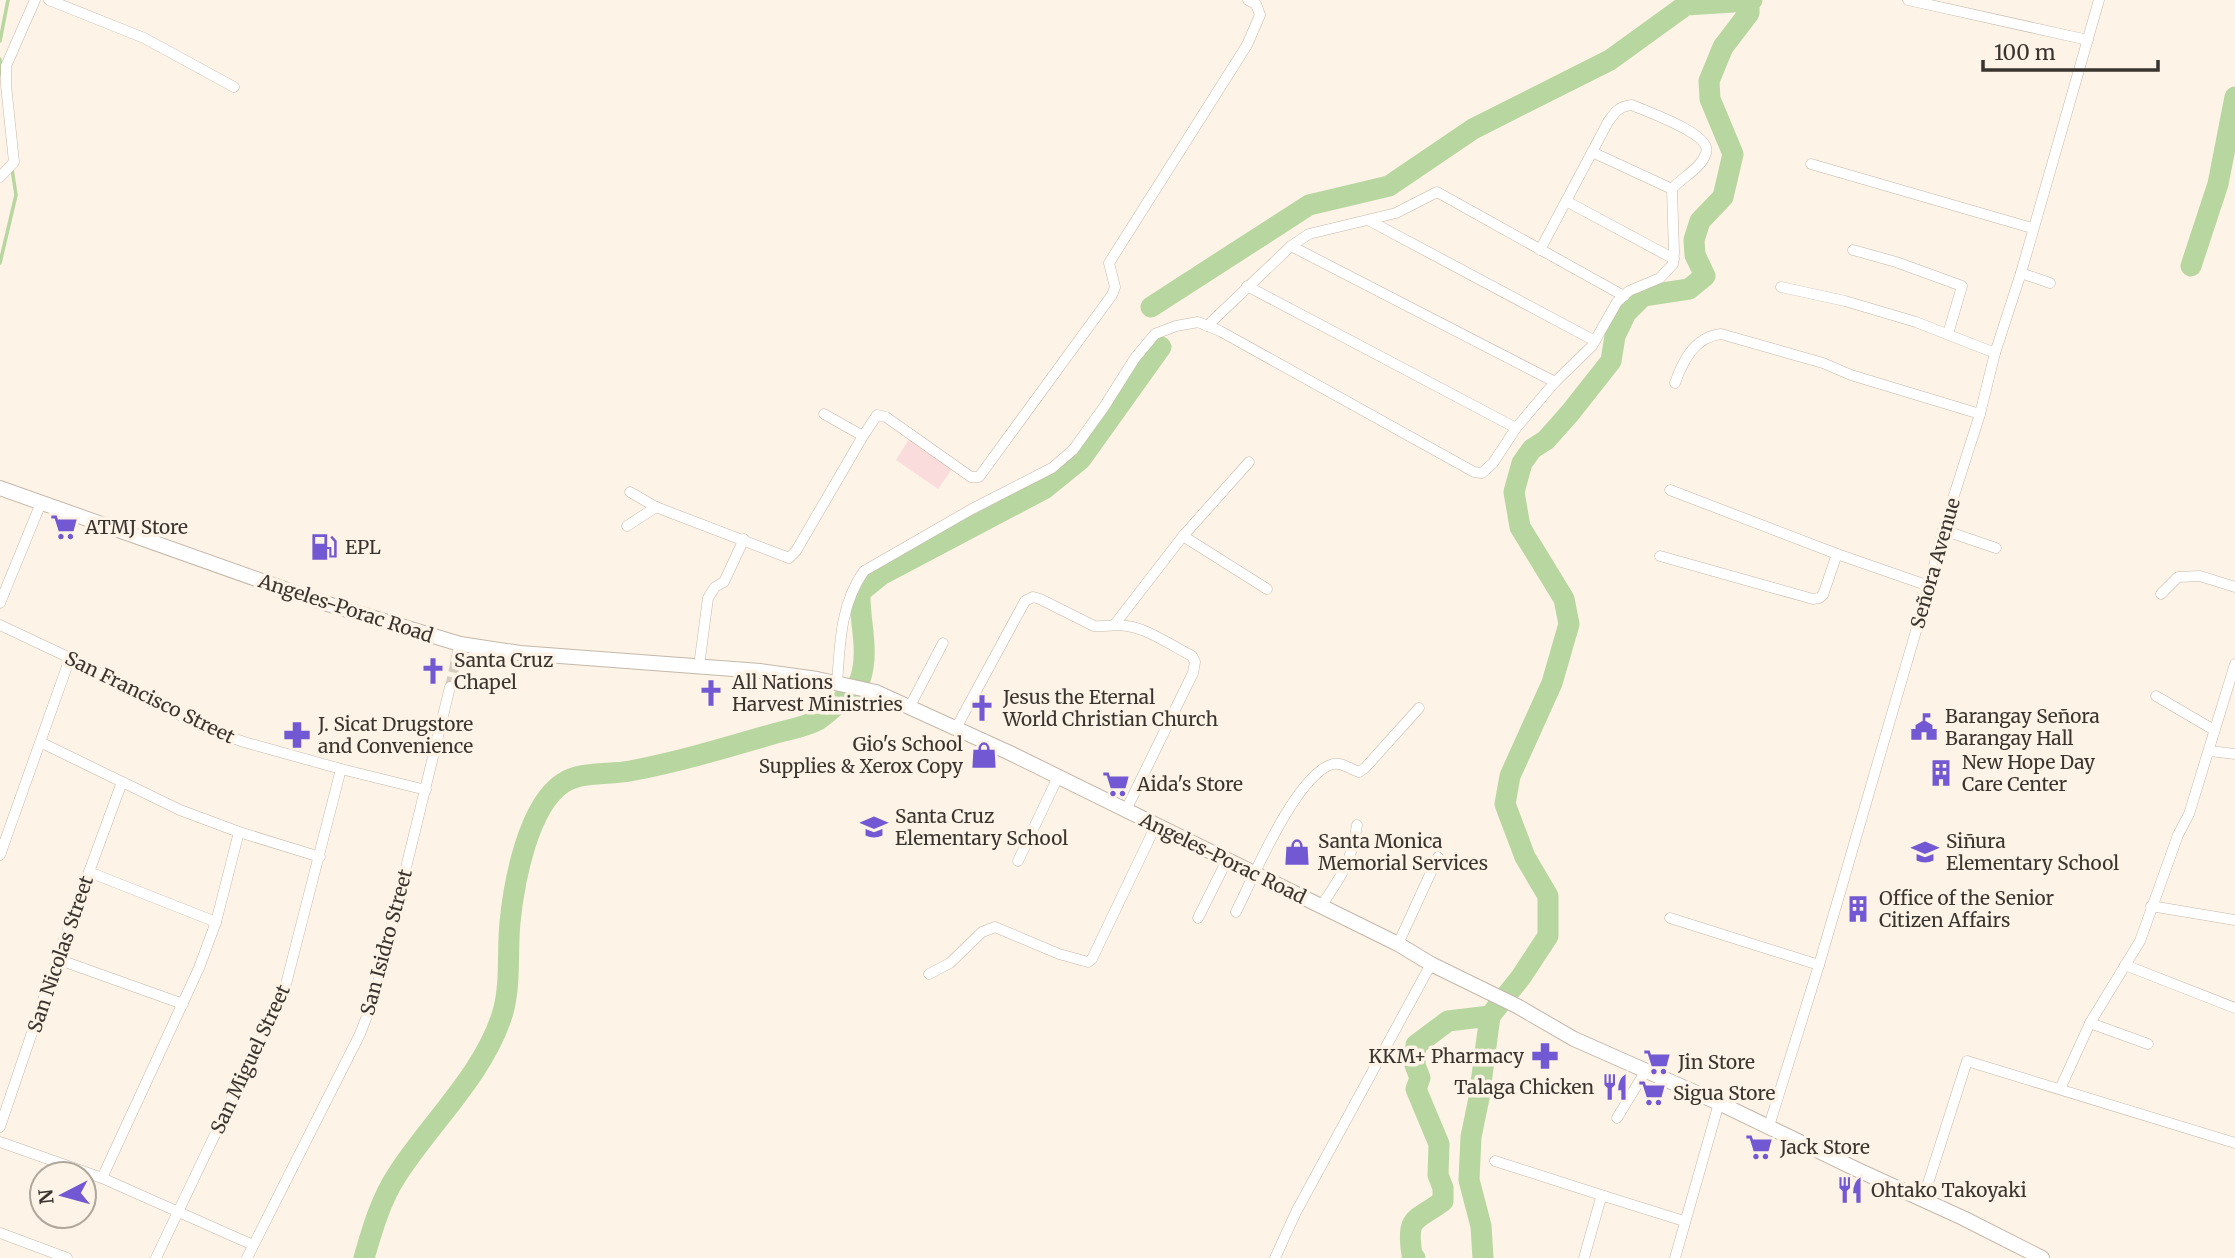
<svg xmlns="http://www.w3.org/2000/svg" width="2235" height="1258" viewBox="0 0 2235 1258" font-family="Merriweather,serif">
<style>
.park{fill:#fbdcdc}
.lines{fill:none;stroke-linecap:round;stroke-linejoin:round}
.stream{stroke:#b8d69f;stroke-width:3.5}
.river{stroke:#b8d69f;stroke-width:21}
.street-tunnel{stroke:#d6cdc1;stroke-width:10;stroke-dasharray:10 5;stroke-linecap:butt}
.street-casing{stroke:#c4b8a9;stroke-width:11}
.primary-casing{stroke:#c4b8a9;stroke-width:16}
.street{stroke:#fff;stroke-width:10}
.primary{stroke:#fff;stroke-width:14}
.labels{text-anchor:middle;stroke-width:7;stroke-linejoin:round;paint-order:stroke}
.poi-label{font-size:19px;fill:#39342e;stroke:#fdf3e6;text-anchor:start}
.street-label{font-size:19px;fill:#39342e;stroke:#fdf3e6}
</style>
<rect width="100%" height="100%" fill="#fdf3e6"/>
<!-- park -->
<polygon class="park" points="911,436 954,466 938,489 896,460"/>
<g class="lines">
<!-- stream -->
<g class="stream">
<polyline points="0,41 8,0"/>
<polyline points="0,59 1,74"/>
<polyline points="0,263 16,195 12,169"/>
</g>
<!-- river -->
<g class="river">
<polyline points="2191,266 2218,184 2235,97"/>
<polyline points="1151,307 1309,205 1389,186 1473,129 1610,60 1686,5 1749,1"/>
<path d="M 364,1258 C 372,1230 381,1199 397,1175 C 431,1122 485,1073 503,1012 C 511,983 507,952 510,922 C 514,882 528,806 563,783 C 582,771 608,775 630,771 C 678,762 725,748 773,734 C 786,730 806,727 818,720 C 827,714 856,689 860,680 C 870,650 859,622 860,592 L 881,575 L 1044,489 L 1081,459 L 1161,347"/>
<path d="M 1415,1258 L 1412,1255 C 1406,1215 1415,1222 1443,1201 L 1443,1188 L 1438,1175 L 1439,1144 L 1416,1089 L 1420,1078 L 1415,1065 L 1416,1045 L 1448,1021 L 1490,1016 L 1521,977 L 1548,936 L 1548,896 L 1525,857 L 1505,804 L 1510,776 L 1552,683 L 1569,624 L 1564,599 L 1520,527 L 1514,492 L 1522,463 L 1532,449 L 1546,440 L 1570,413 L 1611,361 L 1615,336 L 1626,313 L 1643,296 L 1689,289 L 1705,276 L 1695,255 L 1694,240 L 1700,221 L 1723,197 L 1733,154 L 1710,99 L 1709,81 L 1723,47 L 1749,13 L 1749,1 L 1752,0"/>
<polyline points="1483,1258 1481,1226 1469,1180 1471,1137 1479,1098 1490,1016"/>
</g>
<!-- street-tunnel -->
<polyline class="street-tunnel" points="450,687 456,660"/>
<defs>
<g id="street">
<polyline points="49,0 144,38 234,87"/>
<polyline points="1908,0 2088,40"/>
<polyline points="1592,152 1672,189"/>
<polyline points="1811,164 2032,228"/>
<polyline points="0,177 14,162 6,85 6,66 35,0"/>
<polyline points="1566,201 1674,259"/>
<polyline points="1370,221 1595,341"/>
<polyline points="1291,246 1555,382"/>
<polyline points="1853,250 1896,262 1962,286 1948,334"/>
<polyline points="2021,273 2050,283"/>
<polyline points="1247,286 1516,428"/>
<polyline points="1781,287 1845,301 1916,322 1995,353"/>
<polyline points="1207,326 1291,246 1309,234 1396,213 1437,192 1624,296"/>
<path d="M 1675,383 C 1683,360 1695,337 1721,334 L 1823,363 L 1851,375 L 1980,414"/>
<polyline points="824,414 863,436"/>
<polyline points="1670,490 1837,554 1929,586"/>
<polyline points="630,492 656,507 789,558 796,551 863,436 877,415 886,417 971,477 979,477 1112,295 1115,287 1109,263 1247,45 1260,15 1256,4 1248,0"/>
<polyline points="627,526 656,507"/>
<polyline points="1943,530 1996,548"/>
<polyline points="1183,536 1249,462"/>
<polyline points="1660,556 1813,599 1819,598 1823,595 1837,554"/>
<polyline points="2161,594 2178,577 2200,576 2235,587"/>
<polyline points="0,603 41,503"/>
<polyline points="1115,624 1183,536 1267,589"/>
<polyline points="0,625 70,658 207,729 244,742 341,769 426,790"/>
<polyline points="456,660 460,644"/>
<polyline points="699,666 708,598 715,587 724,582 744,539"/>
<path d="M 837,684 C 840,644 840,605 864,571 L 972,509 L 1052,468 L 1073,450 L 1104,407 L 1135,358 L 1155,334 L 1176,326 L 1198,322 L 1220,331 L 1474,472 L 1482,473 L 1493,463 L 1516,428 L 1555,382 L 1592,346 L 1617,302 L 1629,291 L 1660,278 L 1673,264 L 1674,252 L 1672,189 C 1682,177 1701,169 1706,153 C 1713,134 1647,112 1632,105 C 1619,106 1615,112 1608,122 L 1540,250"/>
<polyline points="2156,696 2214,730"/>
<polyline points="910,706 943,643"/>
<path d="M 956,728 L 1025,601 L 1033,597 L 1040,599 L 1094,626 C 1105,627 1115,624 1127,626 C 1149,629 1172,646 1192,656 L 1195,662 L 1193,673 L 1126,810"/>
<polyline points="42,743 180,810 239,832 320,857"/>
<polyline points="2210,751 2235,754"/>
<polyline points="0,855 70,658"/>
<polyline points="1018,861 1058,777"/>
<polyline points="89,872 216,922"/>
<path d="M 1321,906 C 1341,877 1352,861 1357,825"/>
<polyline points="2151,906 2235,920"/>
<path d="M 1236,912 C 1253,878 1296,774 1333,764 C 1342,762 1350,769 1359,772 L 1365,768 L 1419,708"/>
<polyline points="1198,918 1227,860"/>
<polyline points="1670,918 1819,965"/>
<polyline points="1398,944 1438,857"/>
<polyline points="57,959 183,1004"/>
<polyline points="2125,965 2235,1008"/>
<polyline points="929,974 950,963 982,932 995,927 1059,954 1088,962 1092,959 1156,825"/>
<polyline points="2090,1023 2148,1044"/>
<polyline points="2060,1089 2090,1023 2140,941 2178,835 2189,814 2235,664"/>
<polyline points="1617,1118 1645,1072"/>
<polyline points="1769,1126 1819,965 1929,586 1943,530 1980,414 1995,353 2021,273 2099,0"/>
<polyline points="0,1127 57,959 122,782"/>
<polyline points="0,1142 102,1178 253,1245"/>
<polyline points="1495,1161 1604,1196"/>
<polyline points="102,1178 199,968 216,922 239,832"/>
<polyline points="1923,1199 1967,1061 2235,1143"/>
<polyline points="0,1233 67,1258"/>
<polyline points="156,1258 285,988 341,769"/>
<polyline points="247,1258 360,1034 375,995 450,687"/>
<polyline points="1275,1258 1296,1212 1431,964"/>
<polyline points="1584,1258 1600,1201 1604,1196 1684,1221"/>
<polyline points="1675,1258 1719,1103"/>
</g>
<polyline id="primary" points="0,488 321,602 460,644 520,653 760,671 817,679 876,692 1010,753 1398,944 1431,964 1517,1006 1574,1039 1719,1103 1858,1170 1963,1218 2042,1258"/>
</defs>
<!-- street casing -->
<use href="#street" class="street-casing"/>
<!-- primary casing -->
<use href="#primary" class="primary-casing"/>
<!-- street -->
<use href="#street" class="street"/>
<!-- primary -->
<use href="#primary" class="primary"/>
</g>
<!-- icons -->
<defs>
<symbol id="supermarket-bare" viewBox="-9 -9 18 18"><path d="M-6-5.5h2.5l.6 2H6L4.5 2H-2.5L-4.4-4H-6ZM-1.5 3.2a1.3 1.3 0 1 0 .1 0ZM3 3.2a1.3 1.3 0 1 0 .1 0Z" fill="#7258d2" stroke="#fdf3e6" stroke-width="2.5" paint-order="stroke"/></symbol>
<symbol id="fuel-bare" viewBox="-9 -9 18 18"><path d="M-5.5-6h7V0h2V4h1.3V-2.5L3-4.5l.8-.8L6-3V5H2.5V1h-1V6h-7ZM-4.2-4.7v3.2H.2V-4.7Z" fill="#7258d2" stroke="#fdf3e6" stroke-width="2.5" paint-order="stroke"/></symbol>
<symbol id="church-bare" viewBox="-9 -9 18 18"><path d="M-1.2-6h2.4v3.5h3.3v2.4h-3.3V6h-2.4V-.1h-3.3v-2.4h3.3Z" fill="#7258d2" stroke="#fdf3e6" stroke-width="2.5" paint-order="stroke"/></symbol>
<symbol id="civic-bare" viewBox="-9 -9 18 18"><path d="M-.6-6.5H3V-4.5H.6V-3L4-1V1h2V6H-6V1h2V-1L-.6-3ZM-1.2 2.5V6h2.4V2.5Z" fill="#7258d2" stroke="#fdf3e6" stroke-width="2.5" paint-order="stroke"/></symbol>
<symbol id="pharmacy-bare" viewBox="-9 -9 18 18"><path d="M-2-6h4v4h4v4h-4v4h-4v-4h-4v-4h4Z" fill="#7258d2" stroke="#fdf3e6" stroke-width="2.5" paint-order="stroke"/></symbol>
<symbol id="shop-bare" viewBox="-9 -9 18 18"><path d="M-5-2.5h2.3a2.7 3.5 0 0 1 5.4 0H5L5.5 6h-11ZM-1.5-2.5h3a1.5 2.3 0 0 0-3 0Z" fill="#7258d2" stroke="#fdf3e6" stroke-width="2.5" paint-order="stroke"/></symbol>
<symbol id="building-bare" viewBox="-9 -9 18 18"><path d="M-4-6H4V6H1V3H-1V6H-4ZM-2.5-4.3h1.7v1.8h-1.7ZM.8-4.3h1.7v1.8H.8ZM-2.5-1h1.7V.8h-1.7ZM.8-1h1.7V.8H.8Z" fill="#7258d2" stroke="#fdf3e6" stroke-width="2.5" paint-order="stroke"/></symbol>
<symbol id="school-bare" viewBox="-9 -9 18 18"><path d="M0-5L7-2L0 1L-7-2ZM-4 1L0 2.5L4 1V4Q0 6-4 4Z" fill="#7258d2" stroke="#fdf3e6" stroke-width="2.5" paint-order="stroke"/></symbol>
<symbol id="restaurant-bare" viewBox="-9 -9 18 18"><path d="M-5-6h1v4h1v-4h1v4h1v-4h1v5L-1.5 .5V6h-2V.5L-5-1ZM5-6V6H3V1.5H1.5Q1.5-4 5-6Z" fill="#7258d2" stroke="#fdf3e6" stroke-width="2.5" paint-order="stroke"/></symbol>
</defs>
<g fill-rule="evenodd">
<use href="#supermarket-bare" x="45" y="508" width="38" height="38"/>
<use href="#fuel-bare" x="305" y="528" width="38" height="38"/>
<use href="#church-bare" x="414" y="652" width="38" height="38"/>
<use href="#church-bare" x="692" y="674" width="38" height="38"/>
<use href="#church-bare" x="963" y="689" width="38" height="38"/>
<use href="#civic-bare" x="1905" y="708" width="38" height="38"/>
<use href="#pharmacy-bare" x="278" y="716" width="38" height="38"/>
<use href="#shop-bare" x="965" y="736" width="38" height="38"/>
<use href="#building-bare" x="1922" y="754" width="38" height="38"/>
<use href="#supermarket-bare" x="1097" y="765" width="38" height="38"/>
<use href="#school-bare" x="855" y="808" width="38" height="38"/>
<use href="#shop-bare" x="1278" y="833" width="38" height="38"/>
<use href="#school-bare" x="1906" y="833" width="38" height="38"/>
<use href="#building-bare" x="1839" y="890" width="38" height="38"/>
<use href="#pharmacy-bare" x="1526" y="1037" width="38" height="38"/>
<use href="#supermarket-bare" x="1638" y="1043" width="38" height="38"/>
<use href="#restaurant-bare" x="1596" y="1068" width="38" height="38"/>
<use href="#supermarket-bare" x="1633" y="1074" width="38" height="38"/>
<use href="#supermarket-bare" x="1740" y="1128" width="38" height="38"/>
<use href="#restaurant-bare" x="1831" y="1171" width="38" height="38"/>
</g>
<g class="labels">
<!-- poi labels -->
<g class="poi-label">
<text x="85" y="534">ATMJ Store</text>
<text x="345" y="554">EPL</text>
<text x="454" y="667">Santa Cruz<tspan x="454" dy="22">Chapel</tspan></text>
<text x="732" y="689">All Nations<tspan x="732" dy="22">Harvest Ministries</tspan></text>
<text x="1003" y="704">Jesus the Eternal<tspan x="1003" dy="22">World Christian Church</tspan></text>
<text x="1945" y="723">Barangay Señora<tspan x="1945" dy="22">Barangay Hall</tspan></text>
<text x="318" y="731">J. Sicat Drugstore<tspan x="318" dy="22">and Convenience</tspan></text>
<text x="963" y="751" text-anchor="end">Gio's School<tspan x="963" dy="22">Supplies &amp; Xerox Copy</tspan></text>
<text x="1962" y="769">New Hope Day<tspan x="1962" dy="22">Care Center</tspan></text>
<text x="1137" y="791">Aida's Store</text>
<text x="895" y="823">Santa Cruz<tspan x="895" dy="22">Elementary School</tspan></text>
<text x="1318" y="848">Santa Monica<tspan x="1318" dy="22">Memorial Services</tspan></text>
<text x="1946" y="848">Siñura<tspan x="1946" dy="22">Elementary School</tspan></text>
<text x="1879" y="905">Office of the Senior<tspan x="1879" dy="22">Citizen Affairs</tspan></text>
<text x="1524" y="1063" text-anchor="end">KKM+ Pharmacy</text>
<text x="1678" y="1069">Jin Store</text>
<text x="1594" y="1094" text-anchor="end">Talaga Chicken</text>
<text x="1673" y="1100">Sigua Store</text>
<text x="1780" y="1154">Jack Store</text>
<text x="1871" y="1197">Ohtako Takoyaki</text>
</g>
<!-- street labels -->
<g class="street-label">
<text transform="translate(1935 563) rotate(-74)" y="7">Señora Avenue</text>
<text transform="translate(346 608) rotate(18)" y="7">Angeles-Porac Road</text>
<text transform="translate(150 697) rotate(26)" y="7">San Francisco Street</text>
<text transform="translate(1223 858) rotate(26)" y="7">Angeles-Porac Road</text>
<text transform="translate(386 942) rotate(-75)" y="7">San Isidro Street</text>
<text transform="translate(60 954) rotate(-71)" y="7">San Nicolas Street</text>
<text transform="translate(250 1059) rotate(-65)" y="7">San Miguel Street</text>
</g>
</g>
<!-- north arrow -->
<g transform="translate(63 1195) rotate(264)"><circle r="33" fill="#fdf3e6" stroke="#afa79c" stroke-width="2"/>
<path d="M0-5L12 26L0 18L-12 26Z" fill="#7258d2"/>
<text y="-10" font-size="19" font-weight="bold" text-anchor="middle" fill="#39342e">N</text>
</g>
<!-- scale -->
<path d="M1983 60v10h175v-10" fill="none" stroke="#39342e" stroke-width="3.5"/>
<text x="1994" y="60" font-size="21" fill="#39342e" stroke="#fdf3e6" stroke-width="5" paint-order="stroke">100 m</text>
</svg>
